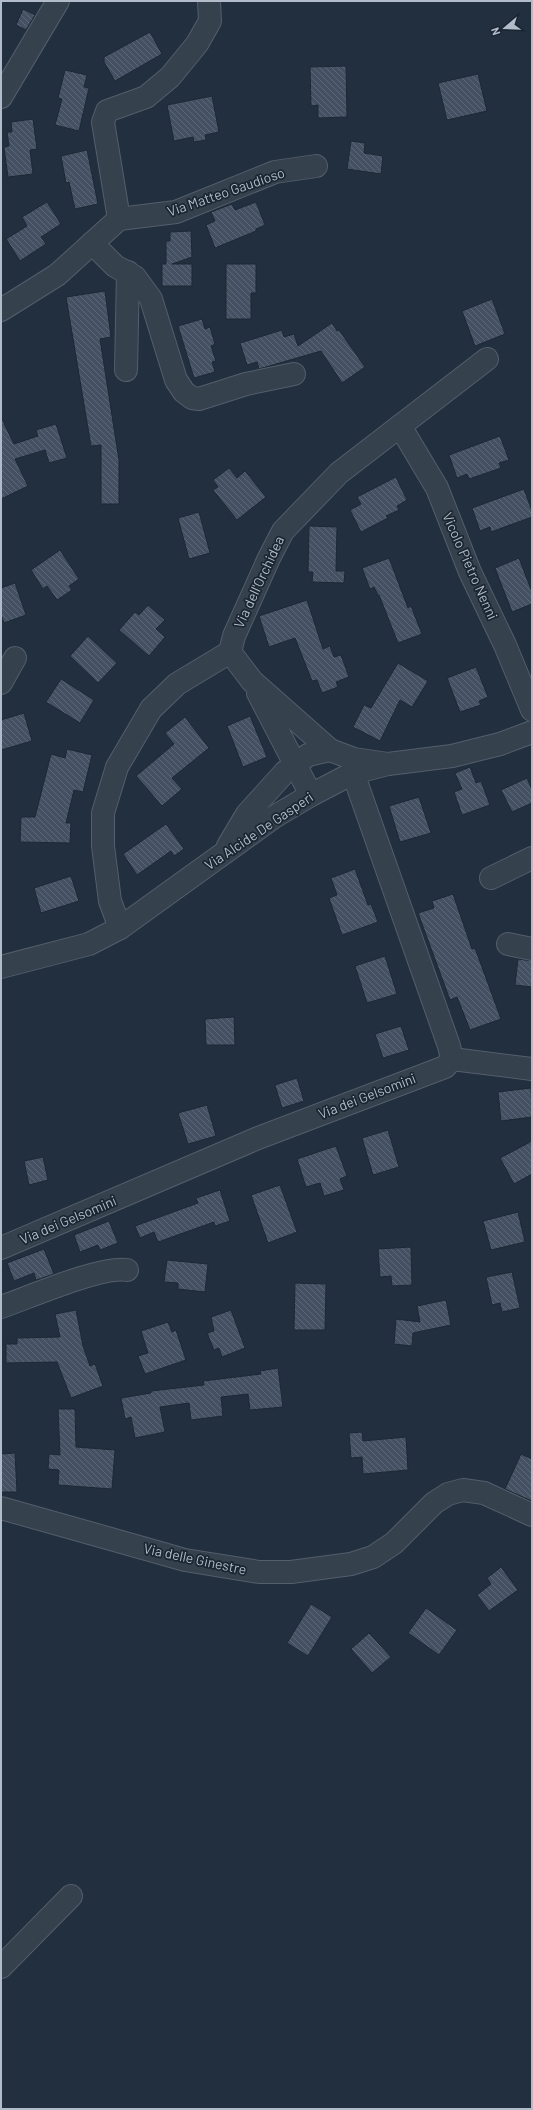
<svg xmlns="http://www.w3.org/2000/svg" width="533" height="2110" viewBox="0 0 533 2110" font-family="Barlow,sans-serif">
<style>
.building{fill:url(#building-back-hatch);stroke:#1d2835}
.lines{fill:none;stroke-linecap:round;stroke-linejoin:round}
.minor-casing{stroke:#545e6c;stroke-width:24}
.minor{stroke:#36414e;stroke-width:22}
.labels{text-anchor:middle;stroke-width:3.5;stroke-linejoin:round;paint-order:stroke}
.street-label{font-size:14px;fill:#b2bbc9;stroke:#1b2633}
</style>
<defs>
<pattern id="building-back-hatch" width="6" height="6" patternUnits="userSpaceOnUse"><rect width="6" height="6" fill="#435162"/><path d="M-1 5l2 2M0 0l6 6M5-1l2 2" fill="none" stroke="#5c6877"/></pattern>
</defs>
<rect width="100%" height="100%" fill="#222f3e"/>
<!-- building -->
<g class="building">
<polygon points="23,9 35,15 26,30 16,25"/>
<polygon points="150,32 162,54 115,81 104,62 104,57"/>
<polygon points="346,66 347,117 318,118 318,105 311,106 310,67"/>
<polygon points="65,70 87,75 84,87 89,88 79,131 55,125 62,99 58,98"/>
<polygon points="478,74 487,111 447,120 438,83"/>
<polygon points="212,96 219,132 205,135 206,140 194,142 193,137 174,141 167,105"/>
<polygon points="33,119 37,149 30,150 33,174 8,177 4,147 9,146 7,132 12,132 11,122"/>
<polygon points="351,141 365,143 364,153 383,156 381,174 347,169"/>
<polygon points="87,150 98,204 75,209 69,182 66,183 61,156"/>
<polygon points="47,202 61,224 41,237 46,244 20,261 6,239 27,226 22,217"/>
<polygon points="256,202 265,225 256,229 256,231 215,248 206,225 215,221 211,212 232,204 235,210"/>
<polygon points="191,231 192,257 172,264 192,264 192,286 162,286 162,264 166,264 166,241 170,241 170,232"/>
<polygon points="226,264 256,264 256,293 251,293 251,319 226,319"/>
<polygon points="105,291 111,337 100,339 119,460 119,504 101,504 101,445 91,446 66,297"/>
<polygon points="492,299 505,334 475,346 462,311"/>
<polygon points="202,319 205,329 210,327 215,344 211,346 216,361 212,362 215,372 194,378 178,326"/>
<polygon points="332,323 337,331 339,330 365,367 342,383 321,351 259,369 257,362 247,365 240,343 282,330 284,337 294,334 298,346"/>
<polygon points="1,417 14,444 38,436 36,430 56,424 67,458 49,463 45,450 15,459 28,486 1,499"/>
<polygon points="500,436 509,460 499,463 501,468 469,479 467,474 457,478 449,455"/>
<polygon points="229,468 237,478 245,471 266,497 237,520 213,490 218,487 213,480"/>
<polygon points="396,477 407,500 397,506 399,510 386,516 388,518 361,532 350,510 361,504 357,497"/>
<polygon points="524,489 532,511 532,517 491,532 490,527 480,531 472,508"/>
<polygon points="199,512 210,553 189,559 178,518"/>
<polygon points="309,526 337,527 336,571 345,571 344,583 312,582 313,572 308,572"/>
<polygon points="60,550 79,579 69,586 72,590 57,600 47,586 43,589 31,570"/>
<polygon points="389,558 408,608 411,606 422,634 398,643 379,595 378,595 374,587 370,589 362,568"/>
<polygon points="519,558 532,592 532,604 512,612 495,568"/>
<polygon points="15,583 26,615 4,623 1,615 1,588"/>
<polygon points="307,600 323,649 330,646 334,657 341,655 349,677 336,682 338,687 322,693 317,680 312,681 295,638 269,647 259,616"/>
<polygon points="148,605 165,620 156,629 165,637 149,656 119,630 135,612 139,615"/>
<polygon points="88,636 117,663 98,683 70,656"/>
<polygon points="398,663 428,681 412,707 400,700 380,741 353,727 364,705 371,708"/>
<polygon points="476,667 488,697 479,701 481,705 460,712 447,678"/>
<polygon points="61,679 94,700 80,723 46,702"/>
<polygon points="24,713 32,741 1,750 1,720"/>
<polygon points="250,716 267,757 243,767 227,726"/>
<polygon points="185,717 209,748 172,778 182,789 162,806 136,776 174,744 165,733"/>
<polygon points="67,749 92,755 83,792 74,790 66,823 71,823 70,843 20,842 21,817 35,817 51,754 65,758"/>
<polygon points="470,767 476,783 481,781 490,805 462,815 454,792 462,789 455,773"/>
<polygon points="527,778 532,790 532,803 512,812 501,790"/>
<polygon points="419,797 431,833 400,842 389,806"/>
<polygon points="166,824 184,849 174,856 171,851 137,875 123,854"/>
<polygon points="355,869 368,905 371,904 378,922 342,935 329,898 337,895 331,878"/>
<polygon points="71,876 79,901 41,913 34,888"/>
<polygon points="453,894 472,949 475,948 501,1019 470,1030 457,997 450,1000 418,913 434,908 432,901"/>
<polygon points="385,956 397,994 367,1003 355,966"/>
<polygon points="518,959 532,961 532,987 515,985"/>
<polygon points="234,1017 235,1045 206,1045 205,1019"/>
<polygon points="401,1026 409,1050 383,1058 375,1034"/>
<polygon points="297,1078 304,1101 282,1108 275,1085"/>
<polygon points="531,1088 532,1117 501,1121 498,1092"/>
<polygon points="207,1105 216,1136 188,1144 178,1113"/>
<polygon points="388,1130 399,1167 373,1175 362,1138"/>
<polygon points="532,1141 532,1174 514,1184 500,1158"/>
<polygon points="336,1146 347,1176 340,1179 344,1190 324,1196 320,1183 306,1187 297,1159"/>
<polygon points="43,1157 48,1180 29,1185 24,1161"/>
<polygon points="280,1185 297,1232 268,1243 251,1195"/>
<polygon points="220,1190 230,1221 215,1226 214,1222 158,1242 154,1232 140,1238 135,1226 198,1203 196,1198"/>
<polygon points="518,1212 525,1242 491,1250 483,1221"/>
<polygon points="109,1221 118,1243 100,1250 98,1245 80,1252 74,1235"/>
<polygon points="411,1247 412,1285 392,1286 391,1276 380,1277 378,1249"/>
<polygon points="44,1249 54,1274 36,1280 34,1273 14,1281 7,1263"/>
<polygon points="167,1260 208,1264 205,1292 178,1289 178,1283 164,1282"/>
<polygon points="512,1272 520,1308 502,1312 500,1303 492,1305 486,1277"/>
<polygon points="295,1283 326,1284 325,1330 294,1330"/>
<polygon points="446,1300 451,1325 413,1333 412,1346 394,1344 396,1319 420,1322 417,1306"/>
<polygon points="76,1310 83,1346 90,1366 95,1364 103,1386 71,1398 57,1362 6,1363 6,1344 17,1344 17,1338 60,1337 55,1314"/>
<polygon points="231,1310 245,1348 222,1357 219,1348 214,1350 207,1333 214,1331 211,1317"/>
<polygon points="168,1322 172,1332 176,1330 186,1360 145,1374 138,1356 148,1353 141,1331"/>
<polygon points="278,1368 283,1407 250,1410 248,1394 221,1397 223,1416 191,1420 189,1403 160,1407 165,1432 135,1438 131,1417 125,1419 121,1398 151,1393 151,1391 204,1385 203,1381 261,1374 260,1371"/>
<polygon points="58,1409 75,1409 76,1447 115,1450 112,1489 58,1485 59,1470 48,1469 49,1454 60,1455"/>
<polygon points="362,1432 363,1441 406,1437 408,1470 363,1474 362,1457 351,1458 349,1433"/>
<polygon points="15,1453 17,1492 1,1492 1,1454"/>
<polygon points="521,1454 532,1459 532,1501 505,1489"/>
<polygon points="501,1567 518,1590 489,1611 477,1595 491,1584 487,1578"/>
<polygon points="311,1604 332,1617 308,1656 287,1643"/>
<polygon points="426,1608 457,1630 439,1655 408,1633"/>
<polygon points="369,1633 391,1657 372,1673 351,1649"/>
</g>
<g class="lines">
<defs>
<g id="minor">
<polyline points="1,97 58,1"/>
<polyline points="119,219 103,122 107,111 146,97 170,77 197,44 210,21 209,1"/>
<polyline points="92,243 115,266 135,277 151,299 176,380 184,392 192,398 199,399 246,384 294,374"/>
<polyline points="1,310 57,275 119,219 176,212 275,172 316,166"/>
<polyline points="126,370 128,272"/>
<polyline points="400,426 437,488 470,572 505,645 532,710"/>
<polyline points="1,683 15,658"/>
<polyline points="258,693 311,795"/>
<polyline points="388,764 354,759 330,750 252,681 230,652 234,636 269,558 283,531 339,473 487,359"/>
<polyline points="228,846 247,814 285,772 308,755 330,750"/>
<polyline points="491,878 532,858"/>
<polyline points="120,928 110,901 103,846 103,813 117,767 151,709 177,684 230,652"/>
<polyline points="508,944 532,949"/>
<polyline points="1,967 89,944 120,928 274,817 311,795 353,773 388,764 452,756 500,744 532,732"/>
<polyline points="452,1059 532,1069"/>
<polyline points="1,1248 258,1138 445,1067 452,1059 449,1046 353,773"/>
<path d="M 1,1307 C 30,1297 100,1266 127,1270"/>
<polyline points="1,1508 185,1560 259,1572 291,1572 351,1564 373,1557 394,1543 434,1503 448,1494 463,1490 484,1493 532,1515"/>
<polyline points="1,1967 71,1896"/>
</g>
</defs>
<!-- minor casing -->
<use href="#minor" class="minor-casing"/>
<!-- minor -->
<use href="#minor" class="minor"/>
</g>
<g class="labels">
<!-- street labels -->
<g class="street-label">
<text transform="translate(226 192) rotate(-19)" y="5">Via Matteo Gaudioso</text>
<text transform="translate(470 566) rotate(66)" y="5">Vicolo Pietro Nenni</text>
<text transform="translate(259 582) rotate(-65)" y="5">Via dell'Orchidea</text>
<text transform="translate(259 831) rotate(-34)" y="5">Via Alcide De Gasperi</text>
<text transform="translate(367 1096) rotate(-21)" y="5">Via dei Gelsomini</text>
<text transform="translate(68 1220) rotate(-23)" y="5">Via dei Gelsomini</text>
<text transform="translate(195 1559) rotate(12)" y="5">Via delle Ginestre</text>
</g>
</g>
<!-- border -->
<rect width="533" height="2110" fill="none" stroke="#b2bbc9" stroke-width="4"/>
<!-- north arrow -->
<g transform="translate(505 28) rotate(251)" stroke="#1b2633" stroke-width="3" paint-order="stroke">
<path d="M0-3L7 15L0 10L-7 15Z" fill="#b2bbc9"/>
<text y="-6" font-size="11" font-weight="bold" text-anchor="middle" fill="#b2bbc9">N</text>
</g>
</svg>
